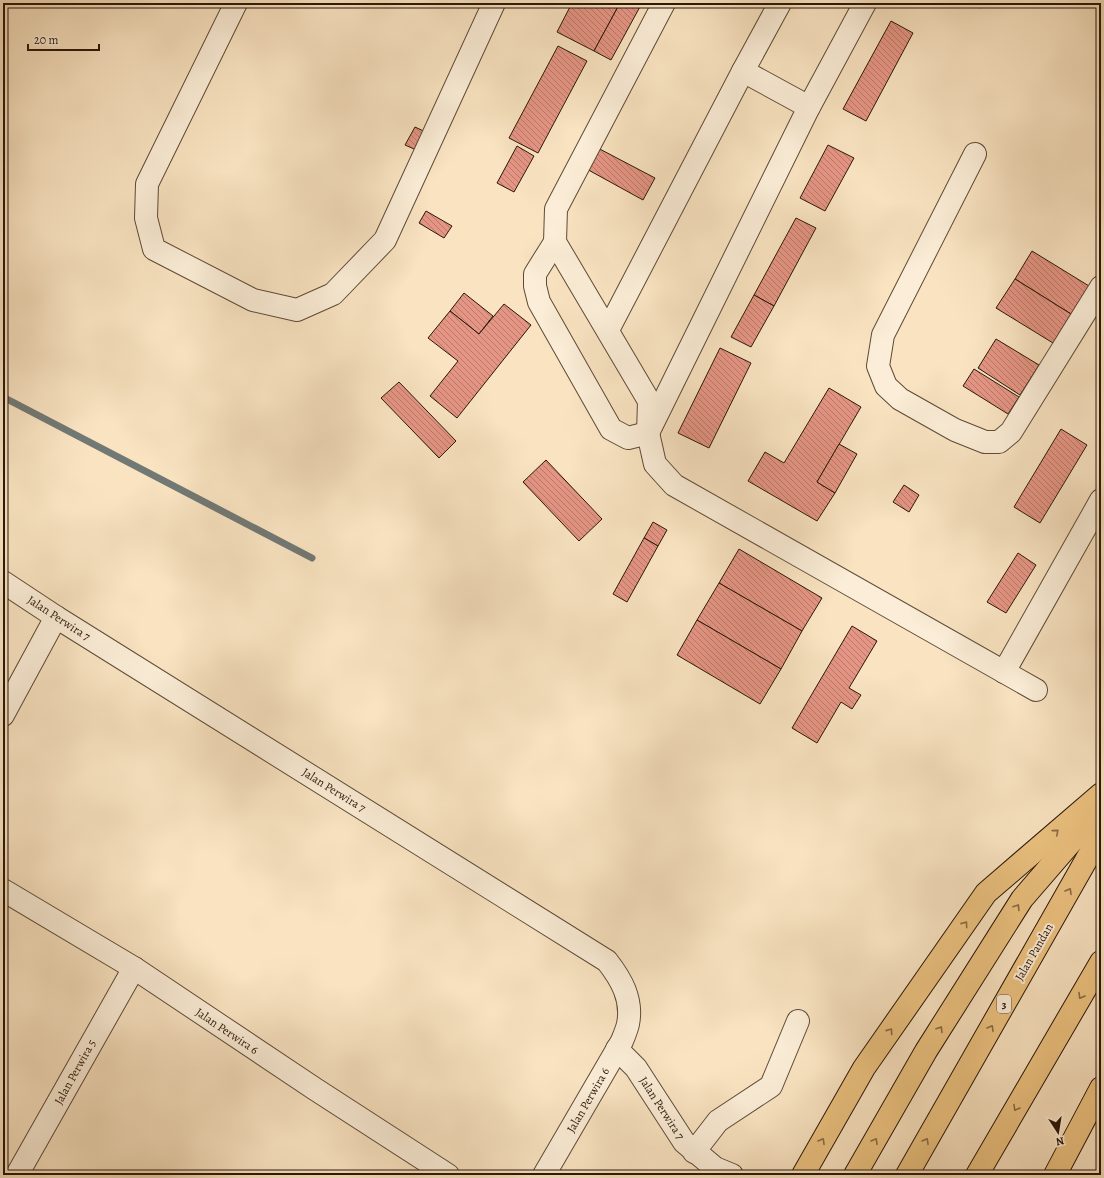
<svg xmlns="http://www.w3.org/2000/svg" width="1104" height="1178" viewBox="0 0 1104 1178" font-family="Alegreya,serif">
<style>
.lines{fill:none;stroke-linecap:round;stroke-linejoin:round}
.stream{stroke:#727975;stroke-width:7}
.building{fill:url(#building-back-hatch);stroke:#2a1708}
.minor-casing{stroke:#5e4a36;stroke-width:24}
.highway-casing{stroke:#2a1708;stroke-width:24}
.minor{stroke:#fbedd7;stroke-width:22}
.highway{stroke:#ecc280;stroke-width:22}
.oneway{stroke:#8b6c44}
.labels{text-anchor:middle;stroke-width:4;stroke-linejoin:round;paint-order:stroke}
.shield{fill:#fbedd7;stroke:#695746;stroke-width:1}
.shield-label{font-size:11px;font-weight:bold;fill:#2a1708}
.street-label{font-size:12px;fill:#2a1708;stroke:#fbedd7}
</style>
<defs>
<pattern id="building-back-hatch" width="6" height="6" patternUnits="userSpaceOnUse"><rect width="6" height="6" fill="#e59584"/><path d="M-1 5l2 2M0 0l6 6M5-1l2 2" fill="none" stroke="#ba796a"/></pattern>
</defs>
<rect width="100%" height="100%" fill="#f9e3c1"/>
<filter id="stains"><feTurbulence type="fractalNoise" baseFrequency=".005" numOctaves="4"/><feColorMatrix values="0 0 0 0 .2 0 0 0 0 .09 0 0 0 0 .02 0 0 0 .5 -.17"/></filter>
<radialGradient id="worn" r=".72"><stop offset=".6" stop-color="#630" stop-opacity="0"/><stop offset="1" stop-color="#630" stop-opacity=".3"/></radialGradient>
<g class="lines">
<!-- stream -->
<polyline class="stream" points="3,397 312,558"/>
</g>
<!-- building -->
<g class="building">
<polygon points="572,3 620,3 594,51 557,32"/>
<polygon points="620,3 642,3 611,60 594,51"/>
<polygon points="972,3 983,3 981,8"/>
<polygon points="891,21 913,33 866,121 843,109"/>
<polygon points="558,46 587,61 538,153 509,138"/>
<polygon points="415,127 430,134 421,152 405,145"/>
<polygon points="828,145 854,158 825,211 800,198"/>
<polygon points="517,146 534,156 514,192 497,183"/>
<polygon points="594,146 655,178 643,200 583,167"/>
<polygon points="426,211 452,226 444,238 419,223"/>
<polygon points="796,218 816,228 774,306 754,295"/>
<polygon points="1032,251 1089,286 1071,314 1015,279"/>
<polygon points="1015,279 1071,314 1053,343 996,308"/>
<polygon points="464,293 493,316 479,334 450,311"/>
<polygon points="754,295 774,306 751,347 731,337"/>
<polygon points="504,304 531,325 457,418 430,396 458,361 428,338 450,311 479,334"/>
<polygon points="996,339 1039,365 1020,395 978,368"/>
<polygon points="720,348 751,363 709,448 678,433"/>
<polygon points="974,369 1019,397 1008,414 963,386"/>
<polygon points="399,382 456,441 439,458 381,398"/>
<polygon points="829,388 861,407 817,482 835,493 817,521 748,481 765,452 784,463"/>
<polygon points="1061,429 1087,445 1040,523 1014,507"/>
<polygon points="839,444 857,454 835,493 817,482"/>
<polygon points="546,460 602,519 579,541 523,482"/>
<polygon points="904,485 919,495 909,512 893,502"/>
<polygon points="653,522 667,530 658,546 644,538"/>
<polygon points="644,538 658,546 627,602 613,594"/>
<polygon points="739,549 822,598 802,631 719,583"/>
<polygon points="1018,553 1036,565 1006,613 987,602"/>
<polygon points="719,583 802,631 781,669 697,620"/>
<polygon points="697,620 781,669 760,704 677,655"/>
<polygon points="852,626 877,641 849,688 861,695 852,709 841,702 817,743 792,728"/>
</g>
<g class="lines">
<defs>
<g id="minor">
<polyline points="236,3 147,184 146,218 154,249 253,300 297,310 333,294 385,240 494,3"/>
<polyline points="664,3 556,209 555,242 649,401 648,433 655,464 674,485 1036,690"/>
<polyline points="743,71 809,107"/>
<polyline points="975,154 883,335 878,366 886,386 900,399 955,430 985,442 999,442 1011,432 1101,287"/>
<polyline points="555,242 535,274 535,286 539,302 611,429 628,438 648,433 809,107 865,3"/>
<polyline points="608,330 743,71 780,3"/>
<path d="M 3,582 L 56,617 L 607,961 C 621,979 633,999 628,1024 C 627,1029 624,1036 622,1041 L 544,1175"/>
<polyline points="1004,672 1101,500"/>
<polyline points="3,715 56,617"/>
<polyline points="3,890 134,968 315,1089 448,1175"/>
<polyline points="617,1049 636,1068 684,1142 715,1168 732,1175"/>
<polyline points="694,1152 718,1121 771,1086 798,1021"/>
<polyline points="17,1175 134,968"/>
</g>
<g id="highway">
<polyline points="803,1175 864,1068 986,893 1101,794"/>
<polyline points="855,1175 926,1051 1022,899 1098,811"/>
<polyline points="907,1175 1101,834"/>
<polyline points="977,1175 1101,962"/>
<polyline points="1055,1175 1101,1088"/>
</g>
</defs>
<!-- minor casing -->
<use href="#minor" class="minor-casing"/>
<!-- highway casing -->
<use href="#highway" class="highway-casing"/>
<!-- minor -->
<use href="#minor" class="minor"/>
<!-- highway -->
<use href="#highway" class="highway"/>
</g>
<!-- one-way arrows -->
<defs><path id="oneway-chevron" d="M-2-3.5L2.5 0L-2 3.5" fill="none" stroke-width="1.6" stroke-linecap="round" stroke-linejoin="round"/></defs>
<g class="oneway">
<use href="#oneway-chevron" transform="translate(1056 832) rotate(-41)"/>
<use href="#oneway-chevron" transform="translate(1069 891) rotate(-60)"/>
<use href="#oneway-chevron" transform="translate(1017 907) rotate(-58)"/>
<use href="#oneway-chevron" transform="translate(965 924) rotate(-55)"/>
<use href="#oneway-chevron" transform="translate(1081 996) rotate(120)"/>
<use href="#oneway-chevron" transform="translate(991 1028) rotate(-60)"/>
<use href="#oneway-chevron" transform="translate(940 1029) rotate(-58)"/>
<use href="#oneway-chevron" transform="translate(890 1031) rotate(-55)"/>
<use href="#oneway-chevron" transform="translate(1016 1108) rotate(120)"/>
<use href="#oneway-chevron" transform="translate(822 1141) rotate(-60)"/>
<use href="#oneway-chevron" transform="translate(875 1141) rotate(-60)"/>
<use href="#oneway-chevron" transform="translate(926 1141) rotate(-60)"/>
</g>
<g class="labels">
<!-- shield labels -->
<rect class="shield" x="997" y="995" width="14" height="18" rx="3"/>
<g class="shield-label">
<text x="1004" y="1008">3</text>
</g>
<!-- street labels -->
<g class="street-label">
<text transform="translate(59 618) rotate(33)" y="4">Jalan Perwira 7</text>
<text transform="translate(334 790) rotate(32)" y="4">Jalan Perwira 7</text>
<text transform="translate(1034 952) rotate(-60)" y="4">Jalan Pandan</text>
<text transform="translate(227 1031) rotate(34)" y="4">Jalan Perwira 6</text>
<text transform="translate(75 1072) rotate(-61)" y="4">Jalan Perwira 5</text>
<text transform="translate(588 1100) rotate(-60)" y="4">Jalan Perwira 6</text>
<text transform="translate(662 1108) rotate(57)" y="4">Jalan Perwira 7</text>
</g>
</g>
<!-- margin -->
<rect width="1104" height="1178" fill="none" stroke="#f9e3c1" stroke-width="16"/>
<rect x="4" y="4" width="1096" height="1170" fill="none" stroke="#2a1708" stroke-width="2"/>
<rect x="8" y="8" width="1088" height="1162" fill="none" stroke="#2a1708"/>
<!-- north arrow -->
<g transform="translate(1058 1132) rotate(168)" stroke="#fbedd7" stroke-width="3" paint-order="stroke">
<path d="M0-3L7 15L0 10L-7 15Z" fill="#2a1708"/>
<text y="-6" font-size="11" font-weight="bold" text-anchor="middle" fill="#2a1708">N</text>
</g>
<!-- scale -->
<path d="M28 44v6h71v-6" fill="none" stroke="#2a1708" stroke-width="2"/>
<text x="34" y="44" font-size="12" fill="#2a1708" stroke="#fbedd7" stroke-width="3" paint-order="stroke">20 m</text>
<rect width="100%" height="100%" filter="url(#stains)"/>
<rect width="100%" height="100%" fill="url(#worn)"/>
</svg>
